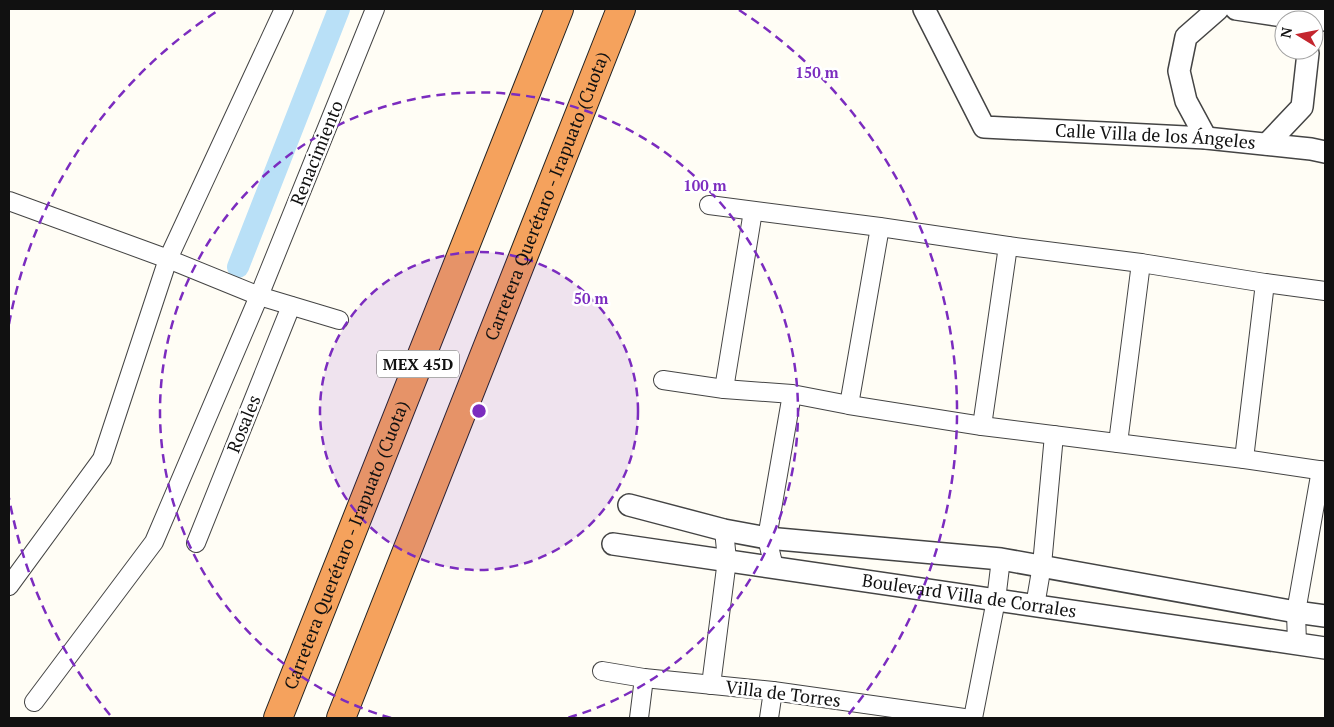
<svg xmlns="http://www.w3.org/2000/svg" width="1334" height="727" viewBox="0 0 1334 727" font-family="'PT Serif',serif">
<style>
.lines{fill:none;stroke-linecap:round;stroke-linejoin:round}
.canal{stroke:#b9e0f7;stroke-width:22}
.minor-casing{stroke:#444;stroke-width:20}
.tertiary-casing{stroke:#444;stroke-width:24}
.motorway-casing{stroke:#222;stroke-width:30}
.minor{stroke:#fff;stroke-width:18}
.tertiary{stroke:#fff;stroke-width:21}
.motorway{stroke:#f5a25d;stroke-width:28}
.ring{fill:none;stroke:#7b2cbf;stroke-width:2.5;stroke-dasharray:9 6}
.labels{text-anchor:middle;stroke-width:5;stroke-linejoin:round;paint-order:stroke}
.shield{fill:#fff;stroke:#585858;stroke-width:1}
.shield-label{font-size:16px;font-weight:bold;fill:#111}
.street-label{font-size:18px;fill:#111;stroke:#fff}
.centre{fill:#7b2cbf;stroke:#fff;stroke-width:2.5}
.ring-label{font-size:15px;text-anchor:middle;font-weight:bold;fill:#7b2cbf;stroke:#fff;stroke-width:5;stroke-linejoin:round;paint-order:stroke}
</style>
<rect width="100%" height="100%" fill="#fffdf5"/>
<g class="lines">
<!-- canal -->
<polyline class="canal" points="238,267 339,9"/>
<defs>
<g id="minor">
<polyline points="9,201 168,259 259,296 339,320"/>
<polyline points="709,205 880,227 1008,246 1141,263 1265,283 1325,291"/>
<polyline points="663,380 724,389 792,394 849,405 982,426 1244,459 1325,471"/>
<polyline points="724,389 753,211"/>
<polyline points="849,405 880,227"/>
<polyline points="982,426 1008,246"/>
<polyline points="1118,443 1141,263"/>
<polyline points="1244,459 1265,283"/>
<polyline points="196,543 291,306"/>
<polyline points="774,567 767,538 792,394"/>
<polyline points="9,586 102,459 168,259 284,9"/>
<polyline points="1035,606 1042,565 1054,435"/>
<polyline points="1297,644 1296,612 1321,470"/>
<polyline points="602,671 644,678 773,691 964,718"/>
<polyline points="711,685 727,560 724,530"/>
<polyline points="34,702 154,542 259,296 375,9"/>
<polyline points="639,718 644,678"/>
<polyline points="769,718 773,691"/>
<polyline points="973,718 996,600 1001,559"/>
</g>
<g id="tertiary">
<path id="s1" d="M 924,9 L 984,127 L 1206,138 L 1311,149 L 1325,152"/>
<polyline points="1236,9 1290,17 1325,20"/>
<polyline points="1206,138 1186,101 1179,71 1186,37 1218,9"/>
<polyline points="1267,144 1302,107 1308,53 1306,50"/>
<polyline points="629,505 724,530 767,538 1001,559 1296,612 1325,616"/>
<path id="s2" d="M 613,544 L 1325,648"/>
</g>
<g id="motorway">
<path id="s3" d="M 278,718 L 559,9"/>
<path id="s4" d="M 341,718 L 621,9"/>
</g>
</defs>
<!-- minor casing -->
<use href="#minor" class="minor-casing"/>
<!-- tertiary casing -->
<use href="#tertiary" class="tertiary-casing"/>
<!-- motorway casing -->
<use href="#motorway" class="motorway-casing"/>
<!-- minor -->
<use href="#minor" class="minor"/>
<!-- tertiary -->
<use href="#tertiary" class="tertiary"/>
<!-- motorway -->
<use href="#motorway" class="motorway"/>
</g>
<!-- distance rings -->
<circle cx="479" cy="411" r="159" fill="#7b2cbf" fill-opacity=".12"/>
<g class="ring">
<circle cx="479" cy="411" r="159"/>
<path d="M391 718A319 319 0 1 1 567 718"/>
<path d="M110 715A478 478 0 0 1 9 498M9 324A478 478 0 0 1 219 10M739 10A478 478 0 0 1 848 715"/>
</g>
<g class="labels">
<!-- shield labels -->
<rect class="shield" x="377" y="350.5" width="82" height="27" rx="4"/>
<g class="shield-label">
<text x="418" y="370">MEX 45D</text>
</g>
<!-- street labels -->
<g class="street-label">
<text dy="6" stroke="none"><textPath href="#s1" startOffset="304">Calle Villa de los Ángeles</textPath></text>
<text transform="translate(317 153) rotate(-68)" y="6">Renacimiento</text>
<text dy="6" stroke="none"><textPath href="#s4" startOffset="561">Carretera Querétaro - Irapuato (Cuota)</textPath></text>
<text transform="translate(244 424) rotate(-68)" y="6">Rosales</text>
<text dy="6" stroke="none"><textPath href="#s3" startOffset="186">Carretera Querétaro - Irapuato (Cuota)</textPath></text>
<text dy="6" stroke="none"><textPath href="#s2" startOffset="360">Boulevard Villa de Corrales</textPath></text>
<text transform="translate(783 694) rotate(7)" y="6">Villa de Torres</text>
</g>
</g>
<circle cx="479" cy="411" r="8" class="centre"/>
<g class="ring-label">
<text x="817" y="78">150 m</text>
<text x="705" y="191">100 m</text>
<text x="591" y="304">50 m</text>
</g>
<!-- border -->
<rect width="1334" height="727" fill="none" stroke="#111111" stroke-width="20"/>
<!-- north arrow -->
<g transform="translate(1299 35) rotate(280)"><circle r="24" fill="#ffffff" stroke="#a0a0a0"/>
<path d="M0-4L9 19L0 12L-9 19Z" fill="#c4262e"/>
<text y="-8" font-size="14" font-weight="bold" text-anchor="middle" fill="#111111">N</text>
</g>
</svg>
